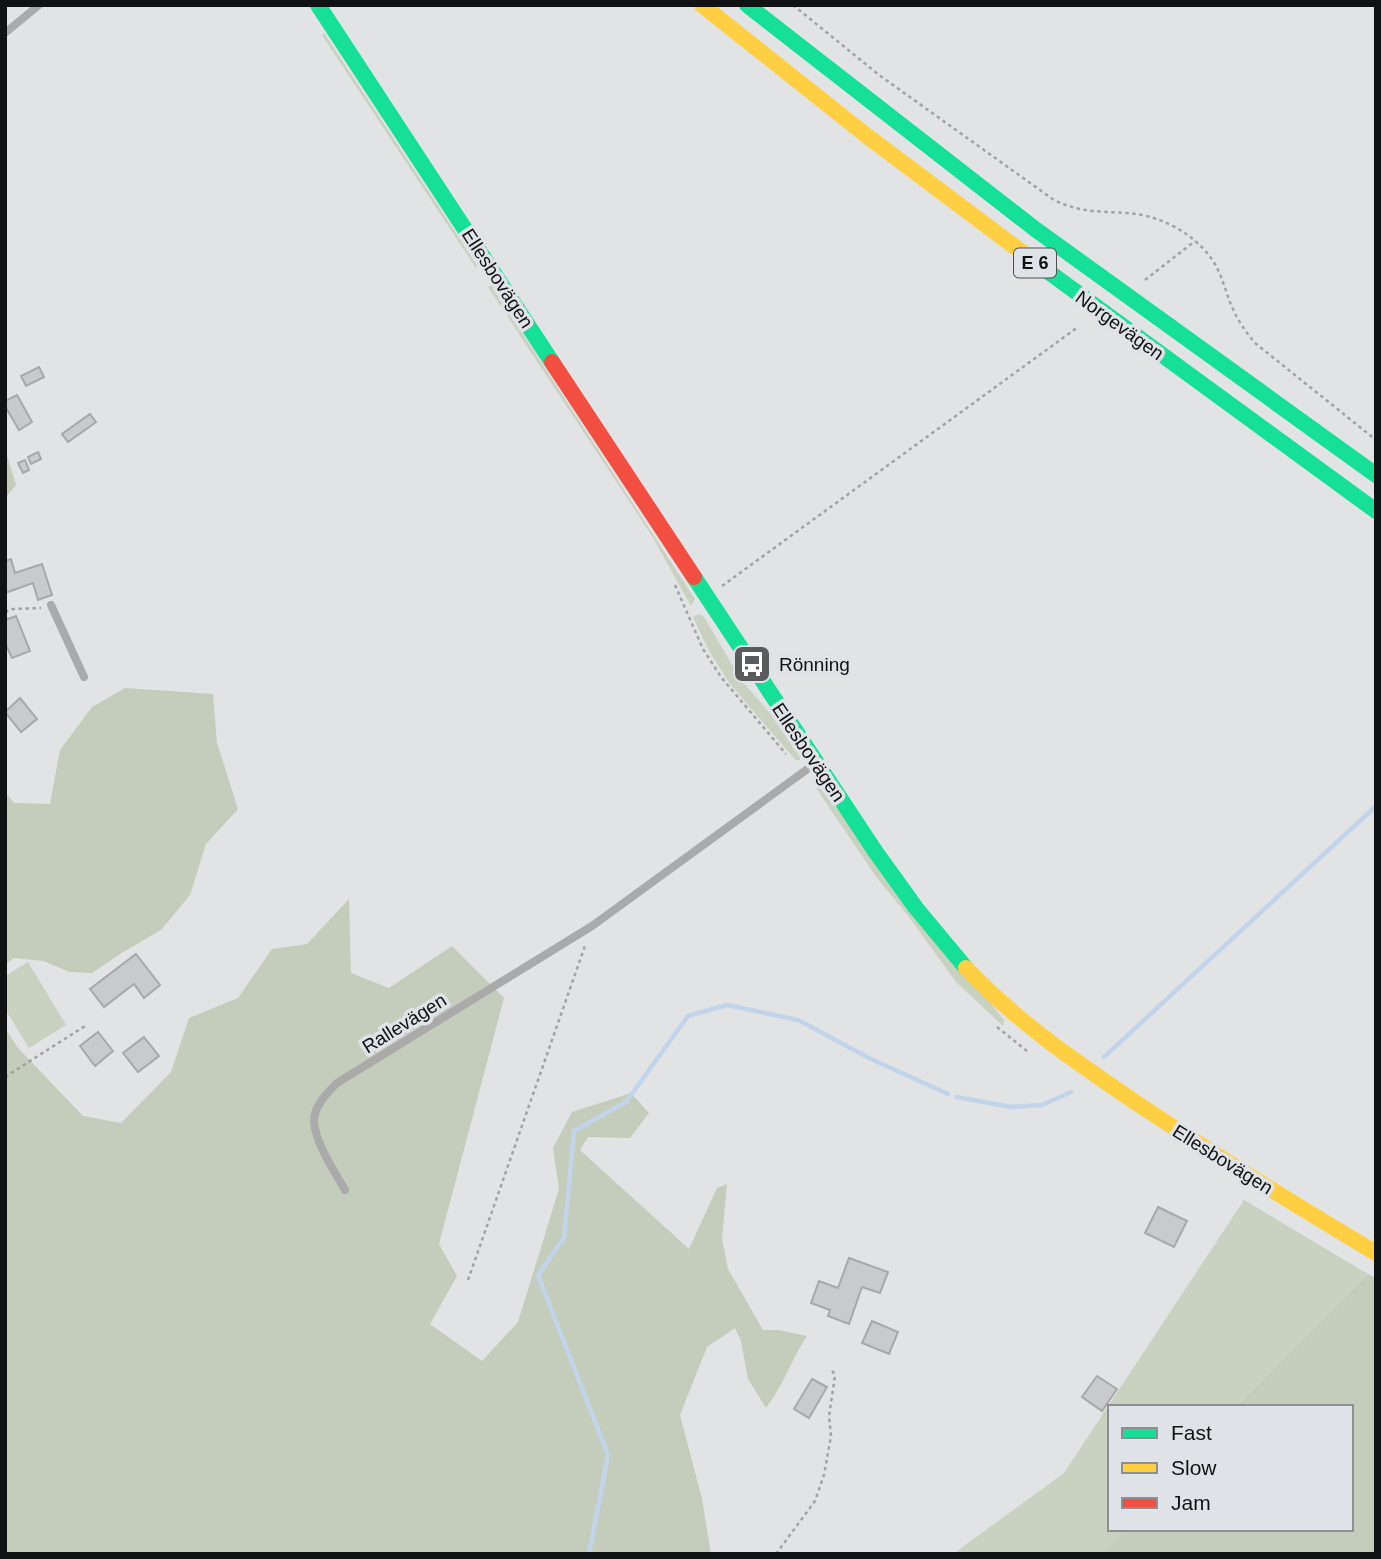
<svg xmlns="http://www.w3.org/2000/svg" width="1381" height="1559" viewBox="0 0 1381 1559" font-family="Arial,sans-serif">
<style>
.green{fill:#c9d2c1}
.forest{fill:#c4cdbb}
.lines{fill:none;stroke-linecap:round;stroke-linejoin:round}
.stream{stroke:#c2d4ea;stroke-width:4.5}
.building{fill:#c9cacc;stroke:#a7a8aa;stroke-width:2}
.path{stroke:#a3a2a4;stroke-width:2.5;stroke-dasharray:3.5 3.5;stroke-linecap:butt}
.lane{stroke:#abaaaa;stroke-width:8}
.fast{stroke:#16e098;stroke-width:16}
.slow{stroke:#ffcf43;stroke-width:16}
.jam{stroke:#f24e42;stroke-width:16}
.labels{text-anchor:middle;stroke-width:7;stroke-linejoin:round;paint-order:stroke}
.shield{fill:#dfe3e7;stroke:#4f5153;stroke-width:2}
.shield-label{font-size:18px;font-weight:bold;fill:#111213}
.street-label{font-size:19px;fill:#111213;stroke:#dfe3e7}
.poi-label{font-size:19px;fill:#111213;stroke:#dfe3e7;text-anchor:start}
</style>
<rect width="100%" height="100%" fill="#e1e3e5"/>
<!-- green -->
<g class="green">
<polygon points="324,33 477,265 476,268 322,35"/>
<polygon points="491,285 695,599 691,606 652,536 488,287"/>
<polygon points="699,614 704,617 741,680 769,712 800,757 800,760 796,760 792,756 730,684 709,651 693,617"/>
<polygon points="815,781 1004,1020 1003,1026 956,982 909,917 877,878 816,788"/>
<polygon points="28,962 66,1025 29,1048 5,1009 5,976"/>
<polygon points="1244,1200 1368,1274 1236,1407 1110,1407 1110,1529 1124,1529 1102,1554 953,1554 1064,1473"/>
</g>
<!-- forest -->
<g class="forest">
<polygon points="5,449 16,485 5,498"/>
<polygon points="125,688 213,694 217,743 238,809 206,844 190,895 161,930 120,954 92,973 70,972 43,961 14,958 5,965 5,792 14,803 50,804 60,750 92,707"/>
<path d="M 349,899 L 351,973 L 389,988 L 452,946 L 504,998 L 439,1244 L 457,1276 L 430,1324 L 482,1361 L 518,1322 L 559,1189 L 553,1148 L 572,1112 L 631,1093 L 649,1113 L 630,1138 L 588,1137 L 580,1150 L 689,1249 L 717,1188 L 727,1184 L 722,1239 L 728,1269 L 763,1330 L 778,1330 L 807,1336 C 791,1360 783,1386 766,1408 L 748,1379 L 741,1341 L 735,1328 L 707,1347 L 680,1415 L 702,1499 L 711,1554 L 5,1554 L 5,1028 L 18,1048 L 83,1116 L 121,1123 L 171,1072 L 189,1018 L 238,998 L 272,949 L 307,944 Z"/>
<polygon points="1368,1274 1376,1278 1376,1554 1102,1554 1124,1529 1351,1529 1351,1407 1236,1407"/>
</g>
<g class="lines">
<!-- stream -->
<g class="stream">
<polyline points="1104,1057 1376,806"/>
<polyline points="957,1097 1011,1107 1042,1105 1071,1092"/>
<polyline points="589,1554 608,1455 538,1275 564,1238 574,1131 626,1102 688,1016 727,1005 798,1020 871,1059 948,1094"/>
</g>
</g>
<!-- building -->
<g class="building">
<polygon points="39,367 44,377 26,386 21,376"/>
<polygon points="17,395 32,422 19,430 5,406 5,401"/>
<polygon points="90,414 96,422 68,442 62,434"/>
<polygon points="38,452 41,459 31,464 28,457"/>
<polygon points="25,460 29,470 23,473 18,463"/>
<polygon points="11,559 15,573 42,564 52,595 38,600 33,583 5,593 5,561"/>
<polygon points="16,616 30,651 12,658 5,643 5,620"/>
<polygon points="20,698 37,719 21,732 5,712"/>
<polygon points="136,954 160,985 144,998 134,984 104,1007 90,989"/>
<polygon points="98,1032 113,1051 95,1066 80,1046"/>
<polygon points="144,1037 159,1056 138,1072 123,1053"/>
<polygon points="1158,1207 1187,1221 1174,1247 1145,1233"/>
<polygon points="849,1258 888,1272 880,1293 862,1287 849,1324 828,1316 830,1310 811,1303 819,1281 838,1288"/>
<polygon points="872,1321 898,1332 889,1354 862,1343"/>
<polygon points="1097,1376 1117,1389 1102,1411 1082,1397"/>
<polygon points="812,1379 827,1387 809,1418 794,1409"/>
</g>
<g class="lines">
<!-- path -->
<g class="path">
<path d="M 793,5 L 879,75 L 1054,200 C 1081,213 1099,211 1127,213 C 1159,215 1192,232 1211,258 C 1222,273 1225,291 1232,307 C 1238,321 1246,332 1255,343 L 1376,440"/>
<polyline points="1145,280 1195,241"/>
<polyline points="675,585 703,649 721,677 786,754"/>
<polyline points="722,586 1078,327"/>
<polyline points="5,612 13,609 41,608"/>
<polyline points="997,1027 1027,1051"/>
<polyline points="5,1077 85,1026"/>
<polyline points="468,1280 586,943"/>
<polyline points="776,1554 815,1501 824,1475 831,1436 829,1416 835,1376 831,1368"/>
</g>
<!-- lane -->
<g class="lane">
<polyline points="5,33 39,5"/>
<polyline points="51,605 84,677"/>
<path d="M 345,1190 C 335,1172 309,1134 315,1114 C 318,1102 329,1091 337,1083 L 592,926 L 813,765"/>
</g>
<!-- fast -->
<g class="fast">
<polyline points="318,5 552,362"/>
<polyline points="747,5 1035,229 1376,475"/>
<polyline points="1035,262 1376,511"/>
<polyline points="694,577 875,851 916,908 966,968"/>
</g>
<!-- slow -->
<g class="slow">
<polyline points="702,5 867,136 1035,262"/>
<path d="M 966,968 C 1018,1023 1079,1064 1141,1106 C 1218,1157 1297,1206 1376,1253"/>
</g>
<!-- jam -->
<polyline class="jam" points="552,362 694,577"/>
</g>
<!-- icons -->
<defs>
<symbol id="bus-square" viewBox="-11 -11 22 22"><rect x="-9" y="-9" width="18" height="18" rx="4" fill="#5a5b5c" stroke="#dfe3e7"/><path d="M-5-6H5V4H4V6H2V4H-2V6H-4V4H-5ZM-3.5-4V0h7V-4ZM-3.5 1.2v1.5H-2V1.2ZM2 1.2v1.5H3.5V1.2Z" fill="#fff"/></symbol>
</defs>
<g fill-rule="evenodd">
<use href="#bus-square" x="730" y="642" width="44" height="44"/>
</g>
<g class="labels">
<!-- shield labels -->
<rect class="shield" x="1014" y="248.5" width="42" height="29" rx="5"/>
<g class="shield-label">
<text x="1035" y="269">E 6</text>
</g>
<!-- street labels -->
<g class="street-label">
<text transform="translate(498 278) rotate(57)" y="7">Ellesbovägen</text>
<text transform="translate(1120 325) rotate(36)" y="7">Norgevägen</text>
<text transform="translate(809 752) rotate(56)" y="7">Ellesbovägen</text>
<text transform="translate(404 1023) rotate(-32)" y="7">Rallevägen</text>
<text transform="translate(1223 1159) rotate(32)" y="7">Ellesbovägen</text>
</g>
<!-- poi labels -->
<g class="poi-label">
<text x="779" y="671">Rönning</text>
</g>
</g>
<!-- border -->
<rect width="1381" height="1559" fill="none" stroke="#111213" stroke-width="14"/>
<!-- legend -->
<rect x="1108" y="1405" width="245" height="126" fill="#dfe3e7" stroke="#8d8f92" stroke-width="2"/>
<rect x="1122" y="1428" width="35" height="10" fill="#16e098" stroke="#8d8f92" stroke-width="2"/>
<text x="1171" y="1440" font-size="21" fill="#111213">Fast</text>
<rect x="1122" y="1463" width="35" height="10" fill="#ffcf43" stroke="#8d8f92" stroke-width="2"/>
<text x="1171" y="1475" font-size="21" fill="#111213">Slow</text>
<rect x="1122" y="1498" width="35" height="10" fill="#f24e42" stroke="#8d8f92" stroke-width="2"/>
<text x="1171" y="1510" font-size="21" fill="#111213">Jam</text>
</svg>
